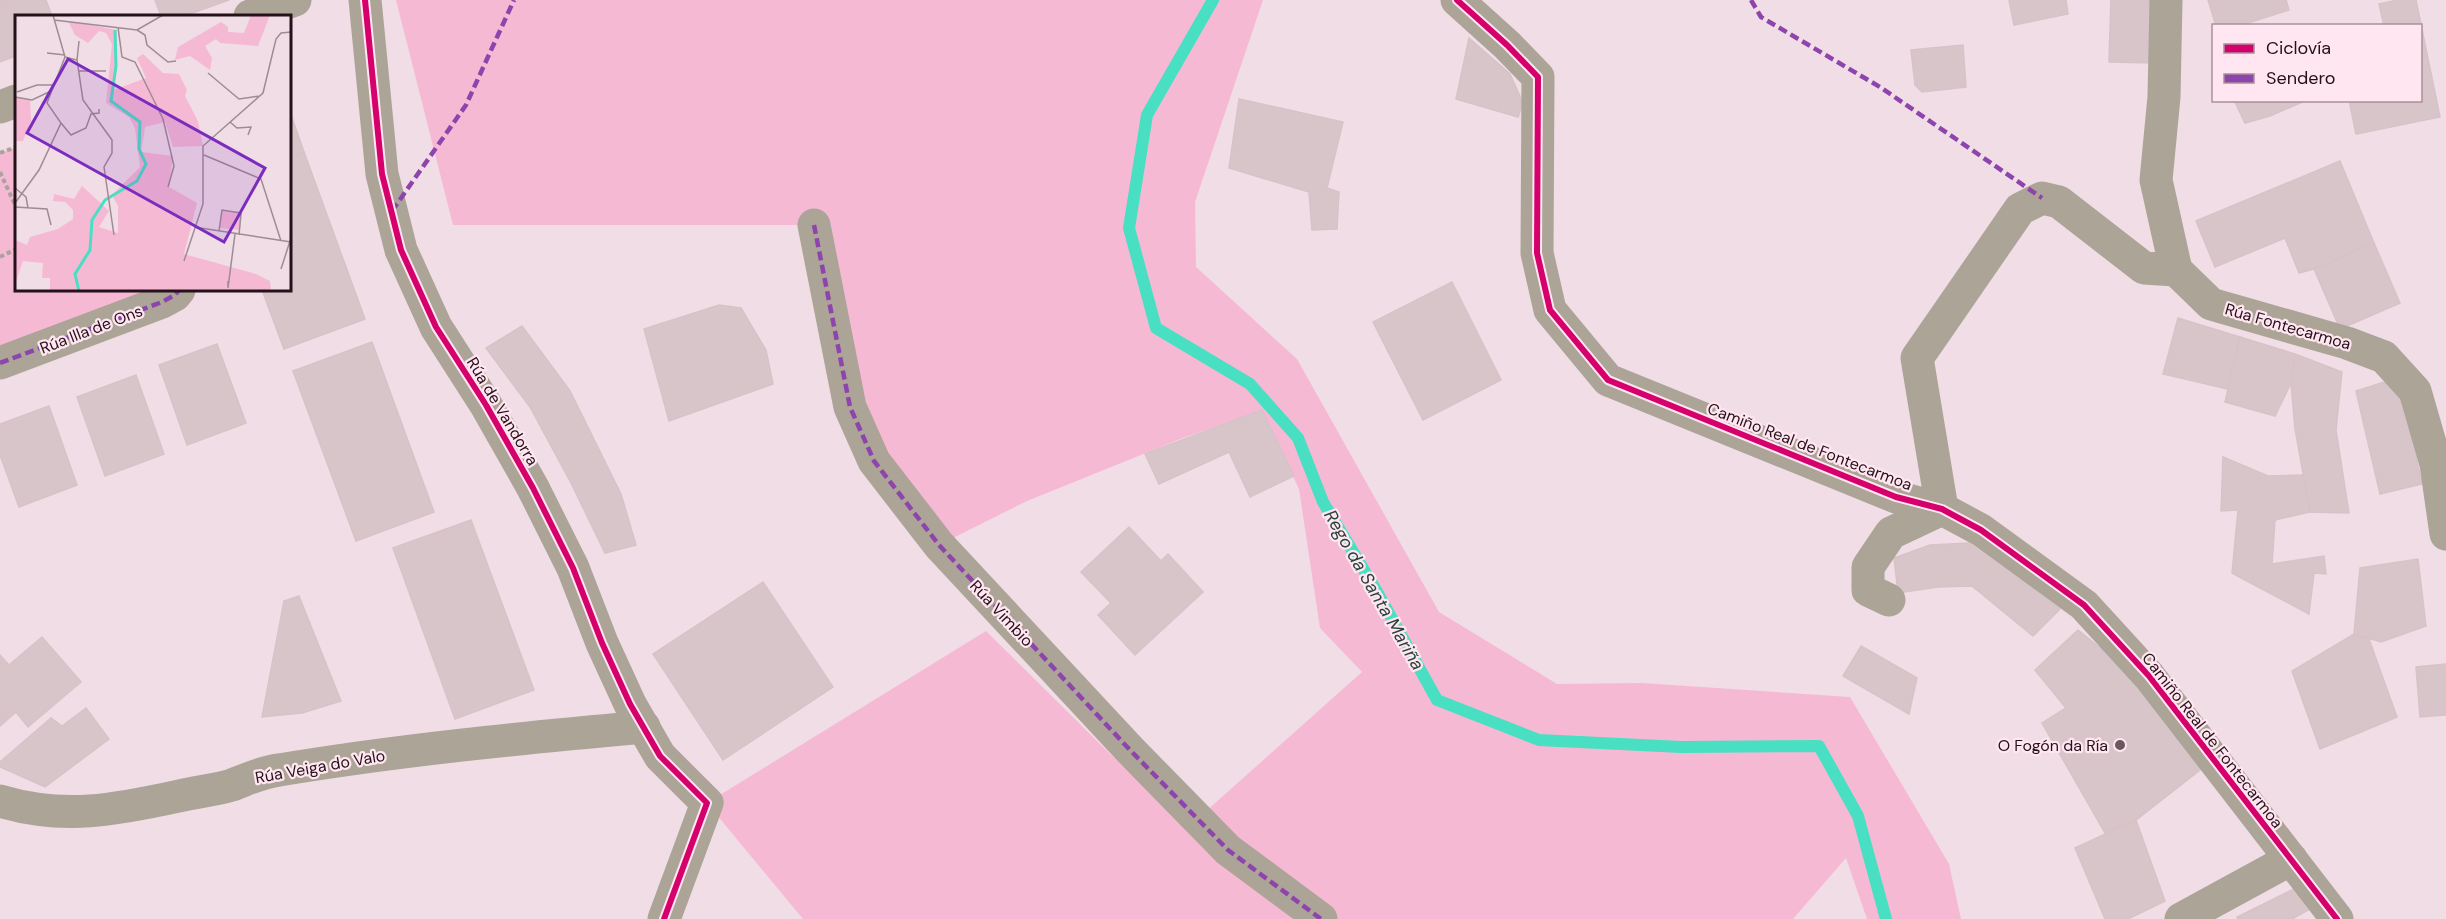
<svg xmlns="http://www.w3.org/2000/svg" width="2446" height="919" viewBox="0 0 2446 919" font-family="'DM Sans',sans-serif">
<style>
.green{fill:#f6b9d4}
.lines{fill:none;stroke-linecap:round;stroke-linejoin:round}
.stream{stroke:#48dfc3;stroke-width:12}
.building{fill:#d8c5ca;stroke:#d7c2c7;stroke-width:1.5}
.path{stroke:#aba29e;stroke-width:4;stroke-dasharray:4.5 3;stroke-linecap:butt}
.minor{stroke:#aba497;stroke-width:33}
.quiet{stroke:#8e44ad;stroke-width:4.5;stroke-dasharray:9 4.5;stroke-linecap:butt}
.cycleway-casing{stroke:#ffe6f0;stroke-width:10}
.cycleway{stroke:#d6006c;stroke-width:6}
.poi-dot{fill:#6c5861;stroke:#ffe6f0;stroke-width:2}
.labels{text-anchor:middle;stroke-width:4.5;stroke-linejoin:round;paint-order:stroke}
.street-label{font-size:16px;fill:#25111a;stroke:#ffe6f0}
.poi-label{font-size:16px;fill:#25111a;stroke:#ffe6f0;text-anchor:end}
.water-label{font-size:18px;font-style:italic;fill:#27433a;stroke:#ffe6f0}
.inset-river{fill:none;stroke:#48dfc3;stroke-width:3}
.inset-road{fill:none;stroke:#9f8b94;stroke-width:1.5}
.view{fill:#7b2cbf;fill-opacity:0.15;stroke:#7b2cbf;stroke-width:3}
.inset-edge{fill:none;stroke:#25111a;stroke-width:3}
</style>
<rect width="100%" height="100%" fill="#f1dde5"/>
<!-- green -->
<g class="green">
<polygon points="396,0 1263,0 1195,202 1196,267 1297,359 1439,612 1557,684 1642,683 1850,697 1949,864 1961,919 1867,919 1846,858 1793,919 803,919 707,803 986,631 1186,829 1362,672 1320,628 1299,489 1262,411 1183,438 1027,501 939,545 874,461 814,225 453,225"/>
<polygon points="16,147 16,290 175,290 0,358 0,153"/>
</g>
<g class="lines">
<!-- stream -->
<polyline class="stream" points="1213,0 1147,115 1129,228 1156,328 1250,384 1298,438 1323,502 1376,590 1437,700 1539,740 1681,747 1819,746 1858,816 1886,919"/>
</g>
<!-- building -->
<g class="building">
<polygon points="0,0 46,0 52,16 16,16 16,56 0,62"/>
<polygon points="155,0 229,0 184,16 161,16"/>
<polygon points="2009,0 2066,0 2068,14 2014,25"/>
<polygon points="2111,0 2153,0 2152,63 2109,62"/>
<polygon points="2208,0 2286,0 2289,10 2239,26 2216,26"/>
<polygon points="2397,0 2416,0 2440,117 2356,134 2349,100 2420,100 2420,26 2384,26 2379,4"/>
<polygon points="1469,38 1510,74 1523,103 1518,117 1456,99"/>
<polygon points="1963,45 1966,87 1922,92 1915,85 1911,50"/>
<polygon points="1239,99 1343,122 1327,188 1339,192 1337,229 1312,230 1309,192 1229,168"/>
<polygon points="2234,100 2307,100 2270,116 2245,123"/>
<polygon points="290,112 304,152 290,158"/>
<polygon points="304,152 365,319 284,349 262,290 290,290 290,158"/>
<polygon points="2340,161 2374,243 2314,269 2299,273 2285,238 2215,267 2196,221"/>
<polygon points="2374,243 2400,303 2340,329 2314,269"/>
<polygon points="1452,282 1501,380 1423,420 1373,322"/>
<polygon points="719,305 741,308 766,350 773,384 669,421 644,329"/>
<polygon points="2178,318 2240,337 2228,389 2163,374"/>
<polygon points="522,326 570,391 621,494 636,545 605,553 572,485 530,407 486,348"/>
<polygon points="2240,337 2295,354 2291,383 2275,416 2225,402"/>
<polygon points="372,342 434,512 356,541 293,371"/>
<polygon points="217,344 246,423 187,445 159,365"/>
<polygon points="2295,354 2342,372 2336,430 2349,513 2310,512 2295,429 2291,383"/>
<polygon points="136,375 164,454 105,476 77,397"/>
<polygon points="2384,382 2404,400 2422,484 2380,494 2356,391"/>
<polygon points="49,406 77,485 19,507 0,455 0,424"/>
<polygon points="1262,410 1294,476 1250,497 1229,452 1159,484 1145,454"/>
<polygon points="2223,457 2268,476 2303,475 2310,512 2275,520 2272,564 2324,556 2326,574 2314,573 2309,614 2232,573 2238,510 2221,511"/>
<polygon points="471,520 534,690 455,719 393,548"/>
<polygon points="1129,527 1161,561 1168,554 1203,592 1135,655 1098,615 1111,603 1081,572"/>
<polygon points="1969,543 2060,609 2033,636 1972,586 1938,587 1898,593 1894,558 1930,545"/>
<polygon points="2418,559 2426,626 2381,642 2354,634 2360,568"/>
<polygon points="763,582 833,687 723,760 653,654"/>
<polygon points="299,596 341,701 302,713 262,717 284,601"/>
<polygon points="2078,630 2123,666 2204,767 2136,820 2105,833 2042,723 2066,708 2035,670"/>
<polygon points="2354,634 2369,639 2397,717 2320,749 2292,671"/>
<polygon points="42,637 81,682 28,727 16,712 0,726 0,655 9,665"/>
<polygon points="1861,646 1917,678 1909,714 1843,676"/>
<polygon points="2446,664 2446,715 2420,717 2416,667"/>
<polygon points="86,708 109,739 45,787 0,767 0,762 51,718 62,726"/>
<polygon points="2136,820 2165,901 2128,919 2105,919 2075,848"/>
<polygon points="2302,885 2317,905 2292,919 2238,919 2237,917"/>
</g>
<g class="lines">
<!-- path -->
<g class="path">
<polyline points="0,153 16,147"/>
<polyline points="0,172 16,207"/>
<polyline points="0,257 16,249"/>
</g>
<!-- minor -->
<g class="minor">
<polyline points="365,0 382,174 401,250 436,327 486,405 533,488 573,568 602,643 630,704 660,756 707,803 664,919"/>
<polyline points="1457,0 1507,45 1538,77 1537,253 1550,310 1608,380 1896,497 1942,509 1981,530 2084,605 2149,676 2337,919"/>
<polyline points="2166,0 2164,97 2156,180 2176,270 2211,304 2347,343 2384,357 2415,391 2436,464 2446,534"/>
<polyline points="250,16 295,0"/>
<polyline points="0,107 16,101"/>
<polyline points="814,225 850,407 874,461 939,545 1130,750 1228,850 1321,919"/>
<polyline points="0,363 162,302 175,295 179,290"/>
<polyline points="1889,600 1868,590 1868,567 1891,533 1942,509 1917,358 2020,209 2042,198 2059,202 2144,268 2176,270"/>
<path d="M 0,801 C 64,820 115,810 179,796 C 196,792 215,790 232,785 C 248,779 262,772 279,770 C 400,750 522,738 644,727"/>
<polyline points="2181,919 2291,859"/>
</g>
<!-- quiet -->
<g class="quiet">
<polyline points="1751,0 1761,17 1880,87 2042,198"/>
<polyline points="392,211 466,105 514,0"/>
<polyline points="814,225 850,407 874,461 939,545 1130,750 1228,850 1321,919"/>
<polyline points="0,363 162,302 175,295 179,290"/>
</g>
<defs>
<g id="cycleway">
<polyline points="365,0 382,174 401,250 436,327 486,405 533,488 573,568 602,643 630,704 660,756 707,803 664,919"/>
<polyline points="1457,0 1507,45 1538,77 1537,253 1550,310 1608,380 1896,497 1942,509 1981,530 2084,605 2149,676 2337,919"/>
</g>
</defs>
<!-- cycleway casing -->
<use href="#cycleway" class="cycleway-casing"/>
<!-- cycleway -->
<use href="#cycleway" class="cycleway"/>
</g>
<!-- markers -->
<circle class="poi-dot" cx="2120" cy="745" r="6"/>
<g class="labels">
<!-- street labels -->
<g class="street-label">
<text transform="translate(2288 326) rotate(16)" y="6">Rúa Fontecarmoa</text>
<text transform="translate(91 329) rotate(-21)" y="6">Rúa Illa de Ons</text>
<text transform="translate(503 411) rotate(59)" y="6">Rúa de Vandorra</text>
<text transform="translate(1810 446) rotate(21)" y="6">Camiño Real de Fontecarmoa</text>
<text transform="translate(1002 613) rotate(47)" y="6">Rúa Vimbio</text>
<text transform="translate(2213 740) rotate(52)" y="6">Camiño Real de Fontecarmoa</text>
<text transform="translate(320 766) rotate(-10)" y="6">Rúa Veiga do Valo</text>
</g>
<!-- poi labels -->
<g class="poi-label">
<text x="2108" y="751">O Fogón da Ría</text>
</g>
<!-- water labels -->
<g class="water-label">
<text transform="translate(1374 590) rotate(60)" y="6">Rego da Santa Mariña</text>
</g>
</g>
<!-- overview -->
<g transform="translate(15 15)">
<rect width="276" height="276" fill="#f1dde5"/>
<path d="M 236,0 L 255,0 L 243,31 L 205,28 L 201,24 L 190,31 L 197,43 L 195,55 L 175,41 L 160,45 L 163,32 L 206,7 L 213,12 L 213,17 L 229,18 ZM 53,6 L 102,15 L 99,75 L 131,63 L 122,43 L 128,39 L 148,58 L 164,59 L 172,75 L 170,81 L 183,106 L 188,131 L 158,132 L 150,107 L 130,112 L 126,137 L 158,141 L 154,172 L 182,188 L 169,239 L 241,259 L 255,266 L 256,276 L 35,276 L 35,263 L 27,263 L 28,248 L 8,246 L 0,269 L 0,225 L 12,230 L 15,222 L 43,214 L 58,204 L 58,195 L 50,187 L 38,186 L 39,179 L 59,184 L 67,171 L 94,196 L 84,212 L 103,218 L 103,191 L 97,180 L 125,152 L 120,113 L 114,102 L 91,88 L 97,29 L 91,18 L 84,16 L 73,28 L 60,20 ZM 0,82 L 15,85 L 16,106 L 8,126 L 0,126 ZM 207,195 L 227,198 L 225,215 L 204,213 Z" fill="#f6b9d4"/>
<path class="inset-river" d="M 64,276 L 60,259 L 75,235 L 77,205 L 90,185 L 122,166 L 131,149 L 124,134 L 125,107 L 96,86 L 101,51 L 100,15"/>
<path class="inset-road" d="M 39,5 L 122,15 L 148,0M 103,12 L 107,42 L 120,47 L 148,104 L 159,151 L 153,172M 122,15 L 130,20 L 132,30 L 153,47 L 161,46M 32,38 L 50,40M 50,42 L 62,45 L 68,85 L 97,125 L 97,138 L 89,152 L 99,220M 62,45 L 64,26M 63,56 L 91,56M 193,58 L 224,84 L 245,81M 2,77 L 22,70 L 38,70M 0,82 L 17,85 L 36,76M 215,107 L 222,113 L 236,112 L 233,120M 46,108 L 56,120 L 71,113 L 76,99 L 84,98 L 84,94M 189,140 L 246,164 L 266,226M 0,173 L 11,182 L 13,193M 0,188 L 24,155 L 46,108 L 32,88 L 50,42 L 38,0M 0,192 L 32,194 L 36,210M 179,212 L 276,227M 204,216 L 207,195 L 226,198 L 224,220M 169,246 L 188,189 L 188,131 L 248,78 L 261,24 L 266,18 L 276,17M 266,254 L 276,223M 213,266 L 213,273 L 220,219"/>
<path class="view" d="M 53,44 L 250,153 L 209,227 L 12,118 Z"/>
<rect width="276" height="276" class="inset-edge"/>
</g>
<!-- legend -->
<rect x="2212" y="24" width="210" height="78" fill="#ffe6f0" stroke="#a8919a" stroke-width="1.5"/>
<rect x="2224" y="44" width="30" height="9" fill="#d6006c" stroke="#a8919a" stroke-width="1.5"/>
<text x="2266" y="54" font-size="18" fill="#25111a">Ciclovía</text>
<rect x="2224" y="74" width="30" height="9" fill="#8e44ad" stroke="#a8919a" stroke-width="1.5"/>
<text x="2266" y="84" font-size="18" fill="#25111a">Sendero</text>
</svg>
